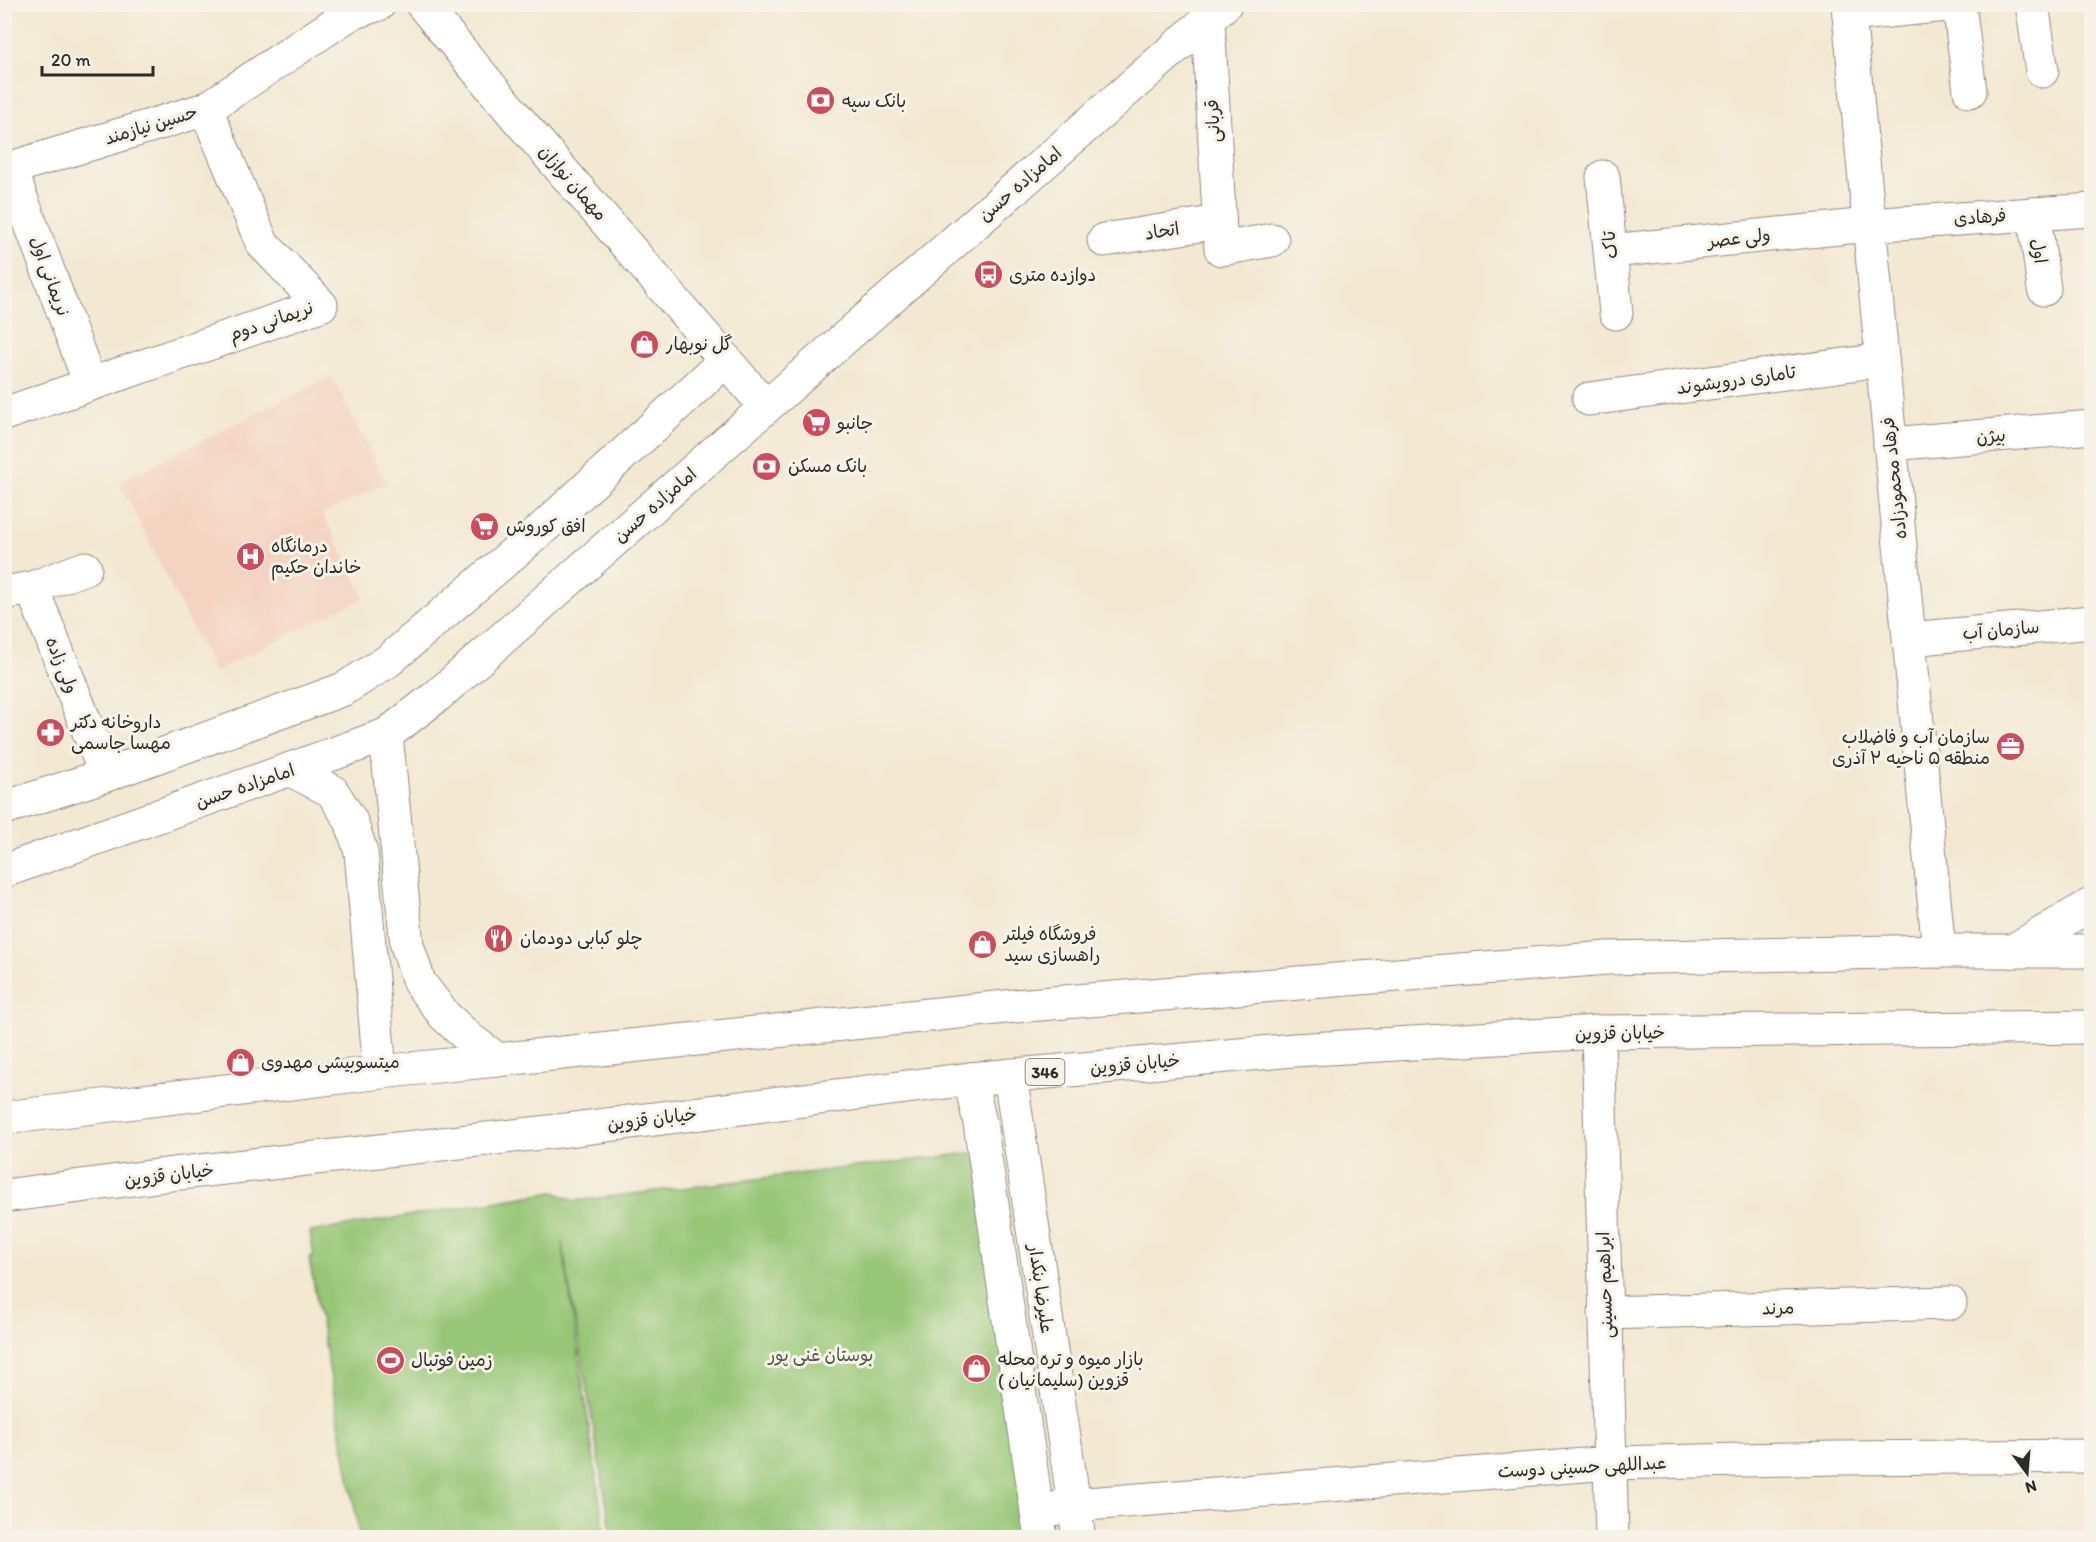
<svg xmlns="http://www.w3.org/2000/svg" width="2096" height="1542" viewBox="0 0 2096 1542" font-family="Itim,'Playpen Sans Arabic',sans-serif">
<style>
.built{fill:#f4d3c0}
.green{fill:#96c676;stroke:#607850;stroke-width:1.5}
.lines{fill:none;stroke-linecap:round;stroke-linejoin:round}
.minor-casing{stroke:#8f8a7e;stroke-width:35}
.tertiary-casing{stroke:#8f8a7e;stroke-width:35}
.secondary-casing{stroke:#8f8a7e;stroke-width:35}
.primary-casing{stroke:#8f8a7e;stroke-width:35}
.minor{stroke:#fff;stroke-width:33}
.tertiary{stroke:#fff;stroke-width:33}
.secondary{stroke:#fff;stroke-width:33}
.primary{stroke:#fff;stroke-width:33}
.labels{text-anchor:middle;stroke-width:6;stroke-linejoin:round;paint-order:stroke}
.shield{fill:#f7f3e8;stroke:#686764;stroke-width:1.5}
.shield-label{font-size:16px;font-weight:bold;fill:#2b2b2b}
.poi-label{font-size:18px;fill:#2b2b2b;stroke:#f7f3e8;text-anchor:start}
.street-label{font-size:18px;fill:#2b2b2b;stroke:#f7f3e8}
.park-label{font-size:18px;fill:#4b5a42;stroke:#f7f3e8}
</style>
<rect width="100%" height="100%" fill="#f7f3e8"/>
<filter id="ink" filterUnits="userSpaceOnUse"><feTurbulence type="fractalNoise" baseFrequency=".0167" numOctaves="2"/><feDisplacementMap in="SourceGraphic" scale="12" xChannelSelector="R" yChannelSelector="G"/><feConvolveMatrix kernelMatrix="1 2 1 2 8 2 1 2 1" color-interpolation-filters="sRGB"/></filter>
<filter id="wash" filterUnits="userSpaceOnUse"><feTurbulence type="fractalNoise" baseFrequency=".008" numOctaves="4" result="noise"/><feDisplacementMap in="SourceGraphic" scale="24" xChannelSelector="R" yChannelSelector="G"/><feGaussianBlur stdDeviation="1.35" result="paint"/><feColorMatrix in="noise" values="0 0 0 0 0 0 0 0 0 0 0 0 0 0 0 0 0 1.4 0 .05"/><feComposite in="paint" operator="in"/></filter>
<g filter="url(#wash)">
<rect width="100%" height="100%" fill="#f3e8d1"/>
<!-- built -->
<polygon class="built" points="332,376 386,483 323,514 365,597 214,672 119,482"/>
<!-- green -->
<polygon class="green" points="979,1152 1027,1537 612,1537 562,1242 605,1537 360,1537 309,1258 314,1256 310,1232 554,1192 574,1201"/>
</g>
<g filter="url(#ink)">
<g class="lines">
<defs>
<g id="minor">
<polyline points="1959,4 1970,91"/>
<polyline points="2032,4 2042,71"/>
<polyline points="1849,15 1956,4"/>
<polyline points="1208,20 1221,249 1272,240"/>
<polyline points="10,168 90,384"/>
<polyline points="4,170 206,109 351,13 379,4"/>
<polyline points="1603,177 1616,313"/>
<polyline points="2034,214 2044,289"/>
<polyline points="1104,240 1219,222"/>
<polyline points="1611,251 1868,225 2092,210"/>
<polyline points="1589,399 1882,360"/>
<polyline points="4,414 321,305 262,243 206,109"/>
<polyline points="1890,444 2092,427"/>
<polyline points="32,588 106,775"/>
<polyline points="4,593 32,588 85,568"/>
<polyline points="1910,639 2092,622"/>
<polyline points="2012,951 2092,904"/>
<polyline points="1010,1075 1079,1538"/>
<polyline points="970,1079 980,1123 1041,1538"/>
<polyline points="1605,1313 1950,1303"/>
<polyline points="1037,1512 1074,1505 1610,1463 1836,1458 2092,1456"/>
</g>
<g id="tertiary">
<polyline points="422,4 517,118 766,407"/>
<polyline points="1848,4 1939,951"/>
<polyline points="1598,1032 1612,1538"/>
</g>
<g id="secondary">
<polyline points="4,808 106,775 344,689 388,661 543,528 726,360"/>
<polyline points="4,871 386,735 437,696 1225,4"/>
</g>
<g id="primary">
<polyline points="386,735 407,945 419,982 444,1015 471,1040 498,1060"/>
<polyline points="291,770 332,791 351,821 361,852 380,1072"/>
<polyline points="4,1118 390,1071 1015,1006 1607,958 1939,951 2092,951"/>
<polyline points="4,1196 172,1174 567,1130 970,1079 1294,1050 1598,1032 2092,1027"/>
</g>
</defs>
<!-- minor casing -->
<use href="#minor" class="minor-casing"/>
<!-- tertiary casing -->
<use href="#tertiary" class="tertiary-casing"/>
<!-- secondary casing -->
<use href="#secondary" class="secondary-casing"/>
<!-- primary casing -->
<use href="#primary" class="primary-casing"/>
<!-- minor -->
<use href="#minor" class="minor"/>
<!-- tertiary -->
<use href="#tertiary" class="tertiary"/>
<!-- secondary -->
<use href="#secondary" class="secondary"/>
<!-- primary -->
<use href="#primary" class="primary"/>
</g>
</g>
<!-- icons -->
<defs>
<symbol id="bank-disc" viewBox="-11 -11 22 22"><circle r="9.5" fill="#d1495b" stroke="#f7f3e8"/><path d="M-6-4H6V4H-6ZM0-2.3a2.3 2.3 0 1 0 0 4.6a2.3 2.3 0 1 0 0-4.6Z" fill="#fff"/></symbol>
<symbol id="bus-disc" viewBox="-11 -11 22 22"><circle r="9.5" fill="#d1495b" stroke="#f7f3e8"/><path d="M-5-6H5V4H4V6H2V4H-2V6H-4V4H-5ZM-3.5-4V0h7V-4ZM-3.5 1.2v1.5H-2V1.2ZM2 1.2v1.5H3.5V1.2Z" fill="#fff"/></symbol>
<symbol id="shop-disc" viewBox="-11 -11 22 22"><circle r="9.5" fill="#d1495b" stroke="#f7f3e8"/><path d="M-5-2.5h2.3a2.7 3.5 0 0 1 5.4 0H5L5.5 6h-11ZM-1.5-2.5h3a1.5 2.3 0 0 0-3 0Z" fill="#fff"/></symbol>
<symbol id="supermarket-disc" viewBox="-11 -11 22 22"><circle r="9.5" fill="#d1495b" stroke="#f7f3e8"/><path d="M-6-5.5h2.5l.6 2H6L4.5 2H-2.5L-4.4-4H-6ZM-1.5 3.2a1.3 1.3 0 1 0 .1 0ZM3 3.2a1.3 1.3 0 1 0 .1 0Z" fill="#fff"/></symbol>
<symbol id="hospital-disc" viewBox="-11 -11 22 22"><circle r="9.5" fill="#d1495b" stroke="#f7f3e8"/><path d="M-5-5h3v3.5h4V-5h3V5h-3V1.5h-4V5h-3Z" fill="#fff"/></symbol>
<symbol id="pharmacy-disc" viewBox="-11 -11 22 22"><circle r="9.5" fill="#d1495b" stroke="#f7f3e8"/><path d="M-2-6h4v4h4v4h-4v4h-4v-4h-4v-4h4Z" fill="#fff"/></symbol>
<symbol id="office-disc" viewBox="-11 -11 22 22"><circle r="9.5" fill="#d1495b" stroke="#f7f3e8"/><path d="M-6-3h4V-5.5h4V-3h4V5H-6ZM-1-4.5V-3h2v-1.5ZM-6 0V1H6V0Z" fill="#fff"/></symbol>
<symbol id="restaurant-disc" viewBox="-11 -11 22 22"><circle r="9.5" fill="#d1495b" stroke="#f7f3e8"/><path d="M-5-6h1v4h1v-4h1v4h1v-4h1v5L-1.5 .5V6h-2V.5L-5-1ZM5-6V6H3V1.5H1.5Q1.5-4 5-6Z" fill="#fff"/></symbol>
<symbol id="stadium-disc" viewBox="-11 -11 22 22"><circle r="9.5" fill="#d1495b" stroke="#f7f3e8"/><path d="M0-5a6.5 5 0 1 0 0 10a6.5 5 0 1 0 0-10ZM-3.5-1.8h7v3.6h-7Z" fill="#fff"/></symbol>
</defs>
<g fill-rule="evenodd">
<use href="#bank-disc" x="804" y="84" width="33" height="33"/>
<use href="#bus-disc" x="972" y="258" width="33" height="33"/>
<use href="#shop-disc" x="628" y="328" width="33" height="33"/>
<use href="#supermarket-disc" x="800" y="406" width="33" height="33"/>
<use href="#bank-disc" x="750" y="450" width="33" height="33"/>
<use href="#supermarket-disc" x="468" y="510" width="33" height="33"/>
<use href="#hospital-disc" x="234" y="540" width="33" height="33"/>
<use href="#pharmacy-disc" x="34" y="716" width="33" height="33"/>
<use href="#office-disc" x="1994" y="730" width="33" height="33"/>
<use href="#restaurant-disc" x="482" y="922" width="33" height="33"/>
<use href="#shop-disc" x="966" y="928" width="33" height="33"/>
<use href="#shop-disc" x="224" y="1046" width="33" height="33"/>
<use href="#stadium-disc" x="374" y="1344" width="33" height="33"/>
<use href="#shop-disc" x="960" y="1352" width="33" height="33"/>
</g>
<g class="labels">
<!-- shield labels -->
<rect class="shield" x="1025.5" y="1059" width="39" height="26" rx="4.5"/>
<g class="shield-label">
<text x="1045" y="1078">346</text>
</g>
<!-- poi labels -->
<g class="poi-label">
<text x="842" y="107">بانک سپه</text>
<text x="1009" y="281">دوازده متری</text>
<text x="666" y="350">گل نوبهار</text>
<text x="837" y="429">جانبو</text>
<text x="788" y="472">بانک مسکن</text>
<text x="506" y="532">افق کوروش</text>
<text x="271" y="552">درمانگاه<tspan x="271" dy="21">خاندان حکیم</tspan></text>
<text x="71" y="728">داروخانه دکتر<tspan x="71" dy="21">مهسا جاسمی</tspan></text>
<text x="1990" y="743" text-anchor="end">سازمان آب و فاضلاب<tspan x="1990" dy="21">منطقه ۵ ناحیه ۲ آذری</tspan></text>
<text x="1004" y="940">فروشگاه فیلتر<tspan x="1004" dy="21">راهسازی سید</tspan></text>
<text x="520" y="944">چلو کبابی دودمان</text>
<text x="261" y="1068">میتسوبیشی مهدوی</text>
<text x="998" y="1365">بازار میوه و تره محله<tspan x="998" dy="21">قزوین (سلیمانیان )</tspan></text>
<text x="411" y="1366">زمین فوتبال</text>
</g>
<!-- street labels -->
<g class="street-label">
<text transform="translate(1213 121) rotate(-93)" y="6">قربانی</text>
<text transform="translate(151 125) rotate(-17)" y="6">حسین نیازمند</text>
<text transform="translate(573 183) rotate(49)" y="6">مهمان نوازان</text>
<text transform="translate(1020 184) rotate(-41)" y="6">امامزاده حسن</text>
<text transform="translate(1980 217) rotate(-4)" y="6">فرهادی</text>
<text transform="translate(1162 231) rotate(-9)" y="6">اتحاد</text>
<text transform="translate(1739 238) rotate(-6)" y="6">ولی عصر</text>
<text transform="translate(1610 245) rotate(-96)" y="6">تاک</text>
<text transform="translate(2039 251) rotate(82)" y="6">اول</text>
<text transform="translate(50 276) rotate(70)" y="6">نریمانی اول</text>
<text transform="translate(271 321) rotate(-19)" y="6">نریمانی دوم</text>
<text transform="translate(1736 380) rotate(-8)" y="6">تاماری درویشوند</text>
<text transform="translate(1991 436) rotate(-5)" y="6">بیژن</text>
<text transform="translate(1894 478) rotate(-96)" y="6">فرهاد محمودزاده</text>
<text transform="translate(655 505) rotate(-41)" y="6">امامزاده حسن</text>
<text transform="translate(2001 630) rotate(-5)" y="6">سازمان آب</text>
<text transform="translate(62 665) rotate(68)" y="6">ولی زاده</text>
<text transform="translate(245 786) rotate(-19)" y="6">امامزاده حسن</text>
<text transform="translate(1620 1033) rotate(-1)" y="6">خیابان قزوین</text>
<text transform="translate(1135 1064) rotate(-5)" y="6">خیابان قزوین</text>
<text transform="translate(652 1119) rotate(-7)" y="6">خیابان قزوین</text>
<text transform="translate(169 1175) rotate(-7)" y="6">خیابان قزوین</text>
<text transform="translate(1605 1285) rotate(-92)" y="6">ابراهیم حسینی</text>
<text transform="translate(1041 1289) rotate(82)" y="6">علیرضا بنکدار</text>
<text transform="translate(1778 1308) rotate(-2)" y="6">مرند</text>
<text transform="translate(1582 1467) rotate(-3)" y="6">عبداللهی حسینی دوست</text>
</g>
<!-- park labels -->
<g class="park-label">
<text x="821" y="1361">بوستان غنی پور</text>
</g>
</g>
<!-- margin -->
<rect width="2096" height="1542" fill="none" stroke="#f7f3e8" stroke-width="24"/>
<!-- north arrow -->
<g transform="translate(2027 1473) rotate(164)" stroke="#f7f3e8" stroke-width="4.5" paint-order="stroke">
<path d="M0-4.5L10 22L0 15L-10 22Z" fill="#2b2b2b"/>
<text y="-9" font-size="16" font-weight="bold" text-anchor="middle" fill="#2b2b2b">N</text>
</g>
<!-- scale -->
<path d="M42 66v9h111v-9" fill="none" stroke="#2b2b2b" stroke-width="3"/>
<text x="51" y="66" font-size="18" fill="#2b2b2b" stroke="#f7f3e8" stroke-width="4.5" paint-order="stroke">20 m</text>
</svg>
